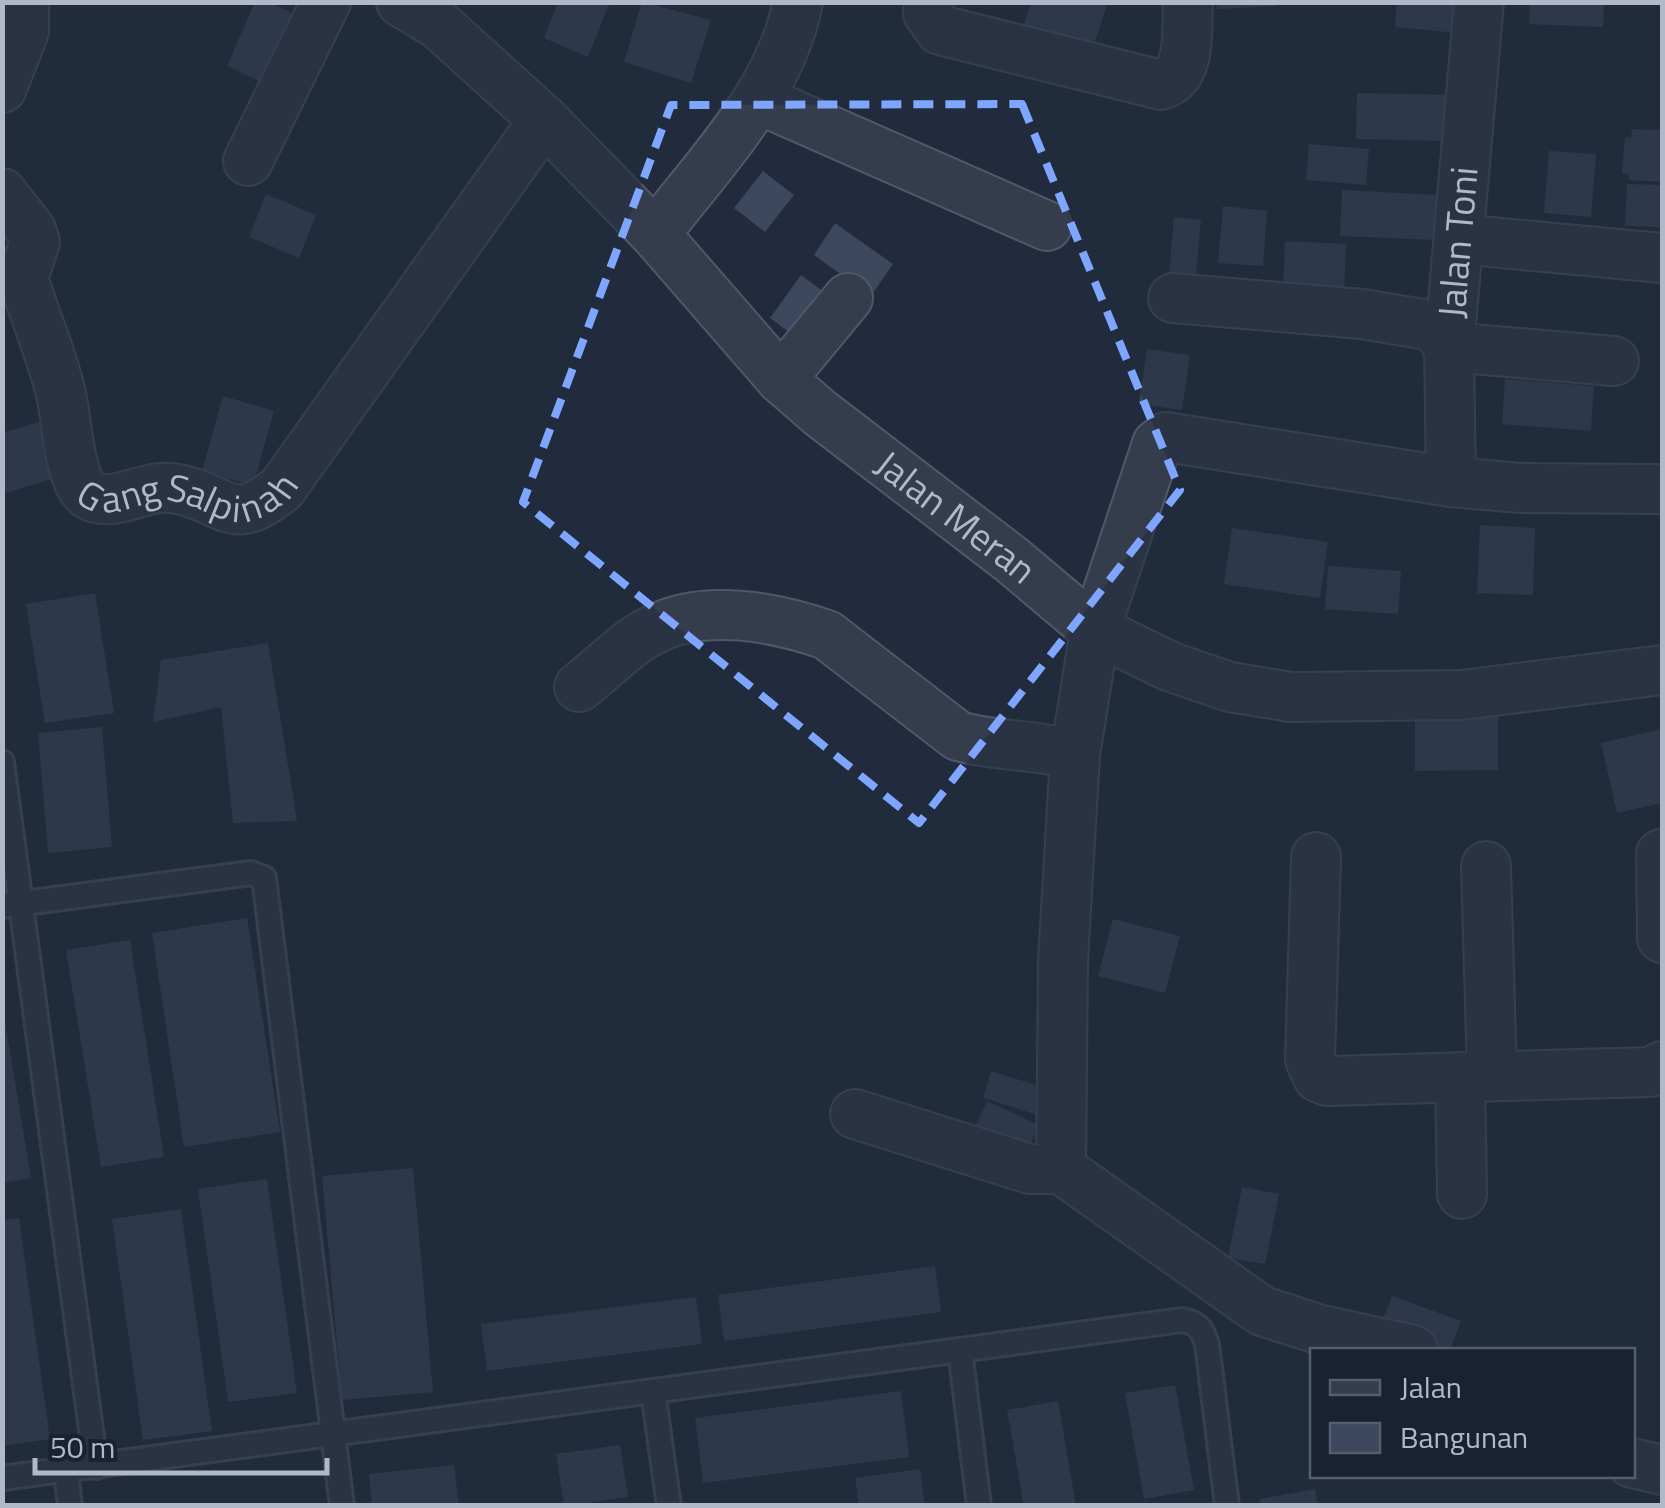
<svg xmlns="http://www.w3.org/2000/svg" width="1665" height="1508" viewBox="0 0 1665 1508" font-family="'Titillium Web',sans-serif">
<style>
.building{fill:#3d475d}
.lines{fill:none;stroke-linecap:round;stroke-linejoin:round}
.service-casing{stroke:#505868;stroke-width:28}
.minor-casing{stroke:#505868;stroke-width:52}
.service{stroke:#353d4d;stroke-width:22}
.minor{stroke:#353d4d;stroke-width:48}
.marked{fill:none;stroke:#7fa6ff;stroke-width:8;stroke-dasharray:20 12;stroke-linejoin:round}
.labels{text-anchor:middle;stroke-width:10;stroke-linejoin:round;paint-order:stroke}
.street-label{font-size:38px;fill:#b0b8c9;stroke:#1a2232}
</style>
<rect width="100%" height="100%" fill="#212b3d"/>
<!-- building -->
<g class="building">
<polygon points="255,2 268,2 299,16 268,85 227,66"/>
<polygon points="558,2 610,2 588,57 544,38"/>
<polygon points="642,2 711,20 691,83 624,62"/>
<polygon points="1031,2 1107,5 1087,66 1018,43"/>
<polygon points="1216,2 1276,2 1277,6 1217,9"/>
<polygon points="1397,2 1470,2 1468,34 1395,27"/>
<polygon points="1530,2 1604,2 1603,27 1529,24"/>
<polygon points="1357,93 1453,95 1451,141 1356,139"/>
<polygon points="1632,129 1662,130 1662,182 1629,180 1629,174 1622,173 1625,137 1631,138"/>
<polygon points="1309,144 1369,149 1366,185 1306,180"/>
<polygon points="1549,151 1596,154 1591,217 1544,213"/>
<polygon points="763,171 794,195 765,232 734,208"/>
<polygon points="1627,184 1662,185 1662,227 1625,226"/>
<polygon points="1342,190 1438,195 1436,240 1340,236"/>
<polygon points="266,194 316,215 299,258 249,237"/>
<polygon points="1223,206 1267,211 1263,266 1218,263"/>
<polygon points="1174,217 1201,220 1196,277 1169,275"/>
<polygon points="835,223 893,264 871,296 814,255"/>
<polygon points="1285,241 1346,244 1344,298 1283,295"/>
<polygon points="801,275 828,295 797,338 770,318"/>
<polygon points="1147,349 1190,355 1182,410 1139,404"/>
<polygon points="1505,379 1594,386 1591,431 1502,424"/>
<polygon points="223,396 274,411 253,486 202,471"/>
<polygon points="49,419 65,475 2,494 2,433"/>
<polygon points="1480,525 1535,528 1533,595 1477,593"/>
<polygon points="1232,528 1328,542 1320,598 1224,584"/>
<polygon points="1328,566 1401,571 1398,614 1325,609"/>
<polygon points="95,593 114,713 45,723 26,604"/>
<polygon points="268,643 297,821 233,823 221,707 153,722 161,660"/>
<polygon points="1498,715 1498,770 1415,771 1415,716"/>
<polygon points="102,727 112,847 48,853 38,733"/>
<polygon points="1662,729 1662,803 1617,813 1601,743"/>
<polygon points="247,918 280,1132 184,1147 152,933"/>
<polygon points="1113,919 1180,936 1165,993 1098,976"/>
<polygon points="130,940 164,1157 101,1167 66,950"/>
<polygon points="5,1022 31,1178 2,1183 2,1023"/>
<polygon points="991,1071 1049,1089 1041,1116 983,1098"/>
<polygon points="987,1101 1039,1125 1025,1156 973,1132"/>
<polygon points="413,1168 433,1392 342,1400 322,1176"/>
<polygon points="267,1179 297,1393 228,1402 198,1189"/>
<polygon points="1242,1187 1279,1194 1265,1264 1228,1258"/>
<polygon points="181,1209 212,1431 143,1440 112,1219"/>
<polygon points="19,1218 50,1439 2,1446 2,1220"/>
<polygon points="935,1266 941,1312 724,1341 718,1295"/>
<polygon points="1392,1296 1461,1321 1450,1350 1439,1350 1379,1329"/>
<polygon points="696,1297 702,1344 487,1371 481,1324"/>
<polygon points="1175,1385 1194,1490 1144,1499 1125,1393"/>
<polygon points="901,1391 909,1457 703,1483 695,1418"/>
<polygon points="1058,1401 1076,1506 1024,1506 1007,1410"/>
<polygon points="620,1445 628,1497 564,1506 556,1454"/>
<polygon points="454,1465 459,1506 372,1506 369,1474"/>
<polygon points="920,1469 925,1506 859,1506 855,1478"/>
<polygon points="1315,1489 1318,1506 1261,1506 1260,1499"/>
</g>
<g class="lines">
<defs>
<g id="service">
<polyline points="2,762 96,1467"/>
<polyline points="2,906 251,873 264,878 342,1506"/>
<path d="M 960,1350 L 1182,1320 C 1198,1323 1202,1329 1207,1344 L 1227,1506"/>
<polyline points="653,1391 669,1506"/>
<polyline points="66,1471 70,1506"/>
<polyline points="2,1478 960,1350 979,1506"/>
</g>
<g id="minor">
<path id="s1" d="M 401,2 L 439,25 L 544,120 L 655,234 L 781,379 L 820,413 L 1012,560 L 1095,630 L 1171,667 L 1230,687 L 1291,697 L 1462,695 L 1662,670"/>
<path d="M 929,2 L 928,13 L 940,30 L 1161,85 C 1193,75 1186,31 1188,2"/>
<polyline points="2,88 24,31 24,2"/>
<polyline points="758,99 1047,226"/>
<polyline points="248,161 326,2"/>
<path id="s2" d="M 2,193 L 31,230 L 35,242 L 23,278 C 35,317 52,355 61,394 C 67,421 67,451 77,477 C 80,486 86,496 96,498 C 122,505 148,482 178,489 C 227,499 232,530 282,488 L 544,120"/>
<path d="M 655,234 C 709,164 781,91 798,2"/>
<polyline points="1459,239 1662,258"/>
<polyline points="1173,298 1362,314 1434,326 1449,347 1614,361"/>
<polyline points="781,379 848,298"/>
<path id="s3" d="M 1451,482 L 1449,347 L 1479,2"/>
<path d="M 579,687 C 603,669 626,643 653,630 C 704,603 775,617 827,635 L 958,736 C 996,747 1037,744 1075,755"/>
<polyline points="1661,854 1662,938"/>
<polyline points="1316,857 1310,1060 1318,1077 1327,1081 1651,1072 1662,1066"/>
<polyline points="1486,866 1492,1075"/>
<polyline points="1460,1077 1462,1194"/>
<polyline points="855,1114 1030,1169 1061,1169"/>
<polyline points="1413,1350 1321,1330 1262,1311 1061,1169 1063,961 1075,755 1095,630 1157,444 1166,437 1451,482 1520,488 1662,489"/>
<polyline points="1632,1463 1662,1470"/>
</g>
</defs>
<!-- service casing -->
<use href="#service" class="service-casing"/>
<!-- minor casing -->
<use href="#minor" class="minor-casing"/>
<!-- service -->
<use href="#service" class="service"/>
<!-- minor -->
<use href="#minor" class="minor"/>
</g>
<!-- marked area -->
<path d="M0 0H1665V1508H0ZM 1022,104 L 1180,490 L 919,823 L 523,502 L 671,105 Z" fill="#212b3d" fill-opacity=".55" fill-rule="evenodd"/>
<path class="marked" d="M 1022,104 L 1180,490 L 919,823 L 523,502 L 671,105 Z"/>
<g class="labels">
<!-- street labels -->
<g class="street-label">
<text dy="13" stroke="none"><textPath href="#s3" startOffset="240">Jalan Toni</textPath></text>
<text dy="13" stroke="none"><textPath href="#s2" startOffset="430">Gang Salpinah</textPath></text>
<text dy="13" stroke="none"><textPath href="#s1" startOffset="760">Jalan Meran</textPath></text>
</g>
</g>
<!-- border -->
<rect width="1665" height="1508" fill="none" stroke="#b0b8c9" stroke-width="10"/>
<!-- legend -->
<rect x="1310" y="1348" width="325" height="130" fill="#1a2232" stroke="#565e6e" stroke-width="2.5"/>
<rect x="1330" y="1380" width="50" height="15" fill="#353d4d" stroke="#565e6e" stroke-width="2.5"/>
<text x="1400" y="1398" font-size="30" fill="#b0b8c9">Jalan</text>
<rect x="1330" y="1423" width="50" height="30" fill="#3d475d" stroke="#565e6e" stroke-width="2.5"/>
<text x="1400" y="1448" font-size="30" fill="#b0b8c9">Bangunan</text>
<!-- scale -->
<path d="M35 1458v15h292v-15" fill="none" stroke="#b0b8c9" stroke-width="5"/>
<text x="50" y="1458" font-size="30" fill="#b0b8c9" stroke="#1a2232" stroke-width="8" paint-order="stroke">50 m</text>
</svg>
